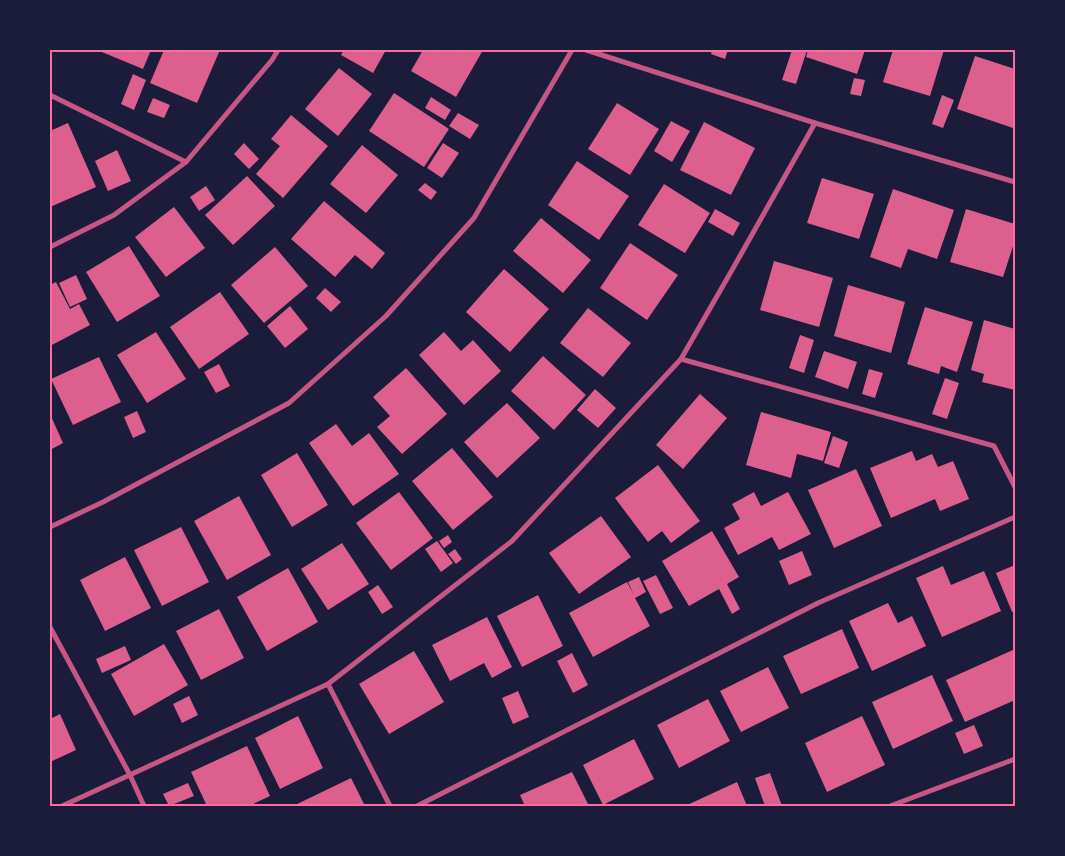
<svg xmlns="http://www.w3.org/2000/svg" width="1065" height="856" viewBox="0 0 1065 856" font-family="Roboto,sans-serif">
<style>
.building{fill:#dd5f8e}
.lines{fill:none;stroke-linecap:round;stroke-linejoin:round}
.minor{stroke:#c65784;stroke-width:5}
.neatline{fill:none;stroke:#ff6b9d;stroke-width:2}
</style>
<rect width="100%" height="100%" fill="#1b1b3a"/>
<!-- building -->
<g class="building">
<polygon points="97,50 151,50 143,69"/>
<polygon points="164,50 220,50 197,103 150,83"/>
<polygon points="344,50 386,50 373,73 341,55"/>
<polygon points="423,50 483,50 456,97 411,71"/>
<polygon points="712,50 728,50 725,59 711,54"/>
<polygon points="792,50 807,50 796,84 782,80"/>
<polygon points="808,50 865,50 857,74 806,57"/>
<polygon points="893,50 944,50 930,96 883,82"/>
<polygon points="975,56 1015,69 1015,120 1013,128 957,109"/>
<polygon points="339,68 372,94 338,136 305,109"/>
<polygon points="133,74 146,80 134,110 121,104"/>
<polygon points="854,78 865,80 861,96 850,94"/>
<polygon points="394,93 449,129 424,167 369,131"/>
<polygon points="942,95 954,100 943,128 932,124"/>
<polygon points="431,97 451,110 445,120 425,108"/>
<polygon points="153,98 170,105 164,118 147,112"/>
<polygon points="617,103 659,129 630,175 588,149"/>
<polygon points="458,113 479,125 470,139 449,126"/>
<polygon points="291,115 328,146 283,198 256,174 280,146 271,139"/>
<polygon points="671,121 690,131 672,162 654,151"/>
<polygon points="704,122 755,148 731,195 680,170"/>
<polygon points="68,123 96,187 50,207 50,131"/>
<polygon points="244,143 259,159 249,169 234,154"/>
<polygon points="443,143 459,153 442,178 427,168"/>
<polygon points="362,145 398,175 366,213 330,184"/>
<polygon points="117,150 131,181 108,191 95,161"/>
<polygon points="577,161 629,196 599,240 548,205"/>
<polygon points="247,176 275,206 233,245 205,215"/>
<polygon points="822,178 874,194 859,239 807,223"/>
<polygon points="425,183 437,192 431,200 418,190"/>
<polygon points="664,184 710,213 685,253 638,225"/>
<polygon points="206,186 215,200 199,211 190,197"/>
<polygon points="893,189 954,210 937,259 908,249 901,268 870,257"/>
<polygon points="324,201 385,253 372,269 355,255 335,277 291,239"/>
<polygon points="174,207 205,248 166,277 135,237"/>
<polygon points="715,209 740,223 733,236 708,222"/>
<polygon points="966,209 1015,224 1015,240 1003,277 950,262"/>
<polygon points="541,218 591,260 563,293 513,251"/>
<polygon points="630,243 678,275 647,320 600,288"/>
<polygon points="129,246 160,296 117,322 86,272"/>
<polygon points="275,247 308,286 264,323 231,285"/>
<polygon points="774,261 833,278 819,327 760,310"/>
<polygon points="504,269 549,309 510,352 466,312"/>
<polygon points="76,275 87,299 70,307 59,283"/>
<polygon points="56,282 70,309 79,304 90,325 50,346 50,285"/>
<polygon points="848,285 905,302 891,353 834,336"/>
<polygon points="325,288 341,302 331,312 316,298"/>
<polygon points="220,292 249,334 199,369 170,327"/>
<polygon points="290,306 308,329 285,348 267,326"/>
<polygon points="925,307 973,322 957,372 941,366 939,374 907,364"/>
<polygon points="588,308 631,343 603,377 560,343"/>
<polygon points="984,320 1015,329 1015,390 982,382 984,374 971,370"/>
<polygon points="156,332 186,379 147,403 117,355"/>
<polygon points="444,332 461,351 473,340 501,371 464,405 419,355"/>
<polygon points="800,335 814,340 804,373 789,368"/>
<polygon points="824,351 857,362 848,389 815,377"/>
<polygon points="543,356 586,395 554,430 511,391"/>
<polygon points="99,357 121,402 73,425 51,379"/>
<polygon points="219,364 230,386 216,393 204,372"/>
<polygon points="406,368 447,414 402,454 377,427 390,416 373,397"/>
<polygon points="869,369 883,373 875,398 862,394"/>
<polygon points="945,378 959,383 947,419 932,414"/>
<polygon points="595,389 616,408 598,428 577,410"/>
<polygon points="700,394 727,418 683,469 656,445"/>
<polygon points="507,403 540,438 497,478 464,442"/>
<polygon points="137,411 146,432 133,438 124,417"/>
<polygon points="761,412 831,432 823,461 797,454 791,478 746,465"/>
<polygon points="50,414 63,443 50,450"/>
<polygon points="336,424 352,446 369,433 399,474 353,506 309,443"/>
<polygon points="833,436 848,442 839,468 824,463"/>
<polygon points="452,448 493,497 453,530 412,481"/>
<polygon points="912,451 916,461 932,454 938,467 953,461 969,499 940,511 935,499 891,518 870,468"/>
<polygon points="297,453 328,505 292,527 261,475"/>
<polygon points="658,465 700,521 671,543 662,531 648,542 615,498"/>
<polygon points="856,469 882,526 834,548 808,490"/>
<polygon points="399,492 433,538 391,570 356,523"/>
<polygon points="754,492 761,506 788,492 811,534 779,550 772,537 738,555 724,528 740,519 732,504"/>
<polygon points="239,496 271,555 227,580 194,521"/>
<polygon points="601,516 631,557 579,594 549,553"/>
<polygon points="181,527 209,582 162,606 134,550"/>
<polygon points="712,531 739,577 727,584 740,609 732,614 719,589 689,606 662,561"/>
<polygon points="448,535 452,542 444,548 439,541"/>
<polygon points="437,541 453,563 441,572 425,549"/>
<polygon points="342,543 369,584 328,610 301,569"/>
<polygon points="455,549 462,559 456,564 448,554"/>
<polygon points="802,551 812,575 789,585 779,561"/>
<polygon points="125,557 151,608 105,631 80,580"/>
<polygon points="1015,565 1015,611 1012,612 996,573"/>
<polygon points="943,566 951,585 984,571 1001,611 942,637 916,578"/>
<polygon points="288,568 318,622 267,651 237,597"/>
<polygon points="656,575 673,608 660,614 643,581"/>
<polygon points="639,577 646,592 635,598 650,626 593,657 569,613 627,582 634,595 628,582"/>
<polygon points="378,585 393,607 382,614 368,592"/>
<polygon points="538,595 563,646 522,667 497,616"/>
<polygon points="888,603 898,623 912,616 926,646 872,671 849,621"/>
<polygon points="219,609 244,658 201,680 176,631"/>
<polygon points="487,617 512,667 492,678 484,663 450,681 432,645"/>
<polygon points="842,629 859,668 801,694 783,656"/>
<polygon points="164,644 188,685 134,716 111,674"/>
<polygon points="125,646 131,660 102,673 96,659"/>
<polygon points="1015,649 1015,700 965,722 946,680"/>
<polygon points="414,651 444,702 389,734 359,684"/>
<polygon points="572,653 588,685 573,693 557,661"/>
<polygon points="768,667 789,708 741,732 720,691"/>
<polygon points="932,675 953,721 893,749 872,702"/>
<polygon points="518,691 529,717 513,724 502,698"/>
<polygon points="189,696 198,715 182,723 173,704"/>
<polygon points="708,699 730,741 679,768 657,725"/>
<polygon points="60,714 76,750 50,762 50,719"/>
<polygon points="298,716 323,768 280,789 255,738"/>
<polygon points="862,716 885,765 827,792 805,743"/>
<polygon points="974,725 983,746 964,754 955,733"/>
<polygon points="634,739 654,779 603,805 583,765"/>
<polygon points="247,746 270,796 249,806 207,806 191,772"/>
<polygon points="572,772 589,806 525,806 520,795"/>
<polygon points="770,773 782,806 765,806 755,778"/>
<polygon points="351,778 365,806 293,806"/>
<polygon points="737,782 747,806 685,806"/>
<polygon points="188,783 194,796 169,806 163,794"/>
</g>
<g class="lines">
<!-- minor -->
<g class="minor">
<polyline points="586,50 815,123 1015,182"/>
<polyline points="50,95 186,162"/>
<polyline points="50,247 114,215 186,162 272,60 278,50"/>
<polyline points="681,359 994,446 1015,487"/>
<polyline points="50,527 103,502 289,403 386,316 474,218 572,50"/>
<polyline points="50,627 130,775 144,806"/>
<polyline points="328,684 390,806"/>
<polyline points="62,806 328,684 512,541 681,359 736,263 815,123"/>
<polyline points="417,806 818,603 1015,517"/>
<polyline points="890,806 1015,759"/>
</g>
</g>
<!-- border -->
<rect width="1065" height="856" fill="none" stroke="#1b1b3a" stroke-width="102"/>
<rect x="51" y="51" width="963" height="754" class="neatline"/>
</svg>
